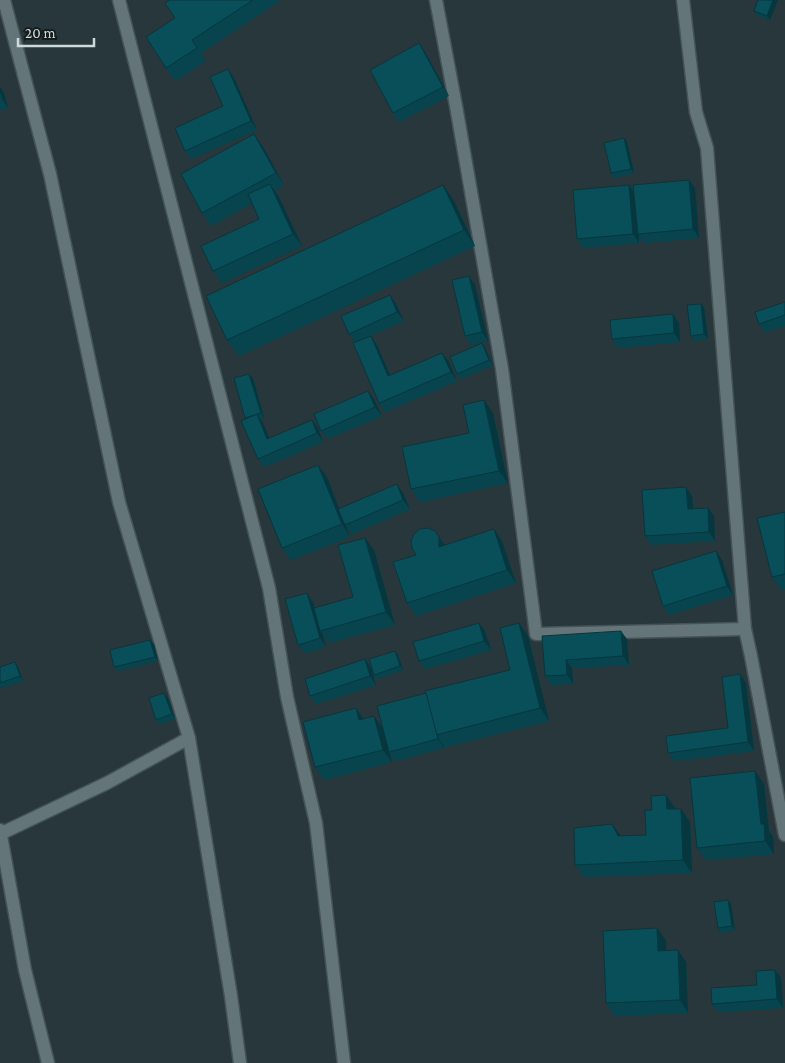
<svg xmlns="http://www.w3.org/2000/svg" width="785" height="1063" viewBox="0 0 785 1063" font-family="'Crimson Pro',serif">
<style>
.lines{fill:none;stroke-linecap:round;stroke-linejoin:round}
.street-casing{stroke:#455256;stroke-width:15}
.street{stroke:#637579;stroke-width:12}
.wall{fill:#07444d}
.shaded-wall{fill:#06373f}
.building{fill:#084f5a;stroke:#06373f}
</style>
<rect width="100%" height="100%" fill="#27373b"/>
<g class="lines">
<defs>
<g id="street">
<polyline points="4,0 50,174 119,502 189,738 231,996 240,1063"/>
<polyline points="119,0 269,588 287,697 316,823 344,1063"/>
<polyline points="436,0 456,106 502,369 536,634 745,629"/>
<polyline points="683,0 696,112 707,148 745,629 751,656 785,835"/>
<polyline points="0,830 25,970 48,1063"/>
<polyline points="0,834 107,783 189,738"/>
</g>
</defs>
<!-- street casing -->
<use href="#street" class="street-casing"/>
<!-- street -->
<use href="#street" class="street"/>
</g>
<!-- wall -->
<g class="wall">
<polygon points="170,0 281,0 201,53 206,61 175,81 166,68 175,18"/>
<polygon points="758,0 770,20 757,15 754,11"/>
<polygon points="419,43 425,52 449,96 399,122 393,113"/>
<polygon points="234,78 257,130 191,159 185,151 223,106"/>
<polygon points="0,87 4,93 8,108 0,110"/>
<polygon points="254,134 263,147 284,185 274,191 279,197 302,246 222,283 213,271 259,219 252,203 211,226 202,213"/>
<polygon points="624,138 627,142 634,173 614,178 611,173"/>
<polygon points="689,180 695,188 699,238 644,243 639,236 639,243 583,248 577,239 629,185 634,193"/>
<polygon points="443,185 454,201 475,246 239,356 227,340"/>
<polygon points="469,276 475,285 488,341 471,345 465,336"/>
<polygon points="785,302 785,326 765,332 759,324"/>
<polygon points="396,304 404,321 355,342 349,334"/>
<polygon points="701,304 704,308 708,339 694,341 691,336"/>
<polygon points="679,323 680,342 618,348 612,339"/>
<polygon points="482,343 485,348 493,365 461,379 457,374"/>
<polygon points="377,345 390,375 442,353 449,362 457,381 385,412 379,403"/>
<polygon points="253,378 264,418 260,419 263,423 269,438 312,420 318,428 323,442 264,467 258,459 245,418"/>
<polygon points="374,399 382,416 327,439 321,431"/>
<polygon points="493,413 508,483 420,502 411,489 469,433"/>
<polygon points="327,477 339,509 397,484 403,493 410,509 352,534 346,526 350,537 291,560 282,548"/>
<polygon points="692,496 693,508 708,508 714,516 715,541 651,545 645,536"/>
<polygon points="785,512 785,589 781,590 772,577"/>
<polygon points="365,538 374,550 395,625 329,643 322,633 326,647 305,653 298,645 313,602 315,608 353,597"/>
<polygon points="502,541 516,583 416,616 407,603 416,555 445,545"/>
<polygon points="722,560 733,595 669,615 663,606"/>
<polygon points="479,623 485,631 491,650 425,669 419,661"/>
<polygon points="519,623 528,636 549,721 445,747 443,745 444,748 395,761 389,752 392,762 324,780 315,767 356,708 363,719 374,716 382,728 510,670"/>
<polygon points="542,636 627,639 629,665 572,668 573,684 551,685 545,676"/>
<polygon points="154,644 158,661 118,671 114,667"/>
<polygon points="395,651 398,655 403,670 377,679 374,675"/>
<polygon points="365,659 371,668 376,685 316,704 310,696"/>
<polygon points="0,667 18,667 23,681 0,688"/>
<polygon points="746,683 754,751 674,761 668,753 728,728"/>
<polygon points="168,698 175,719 160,724 156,720"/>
<polygon points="755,771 764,784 769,831 773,837 774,854 706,860 697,848"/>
<polygon points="666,795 675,808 675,809 681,809 690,822 692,873 584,877 575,865 621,836 646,835 652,810"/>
<polygon points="728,900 731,904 735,930 721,933 718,928"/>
<polygon points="657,928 666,941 666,950 686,962 688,1013 615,1016 606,1003"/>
<polygon points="775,970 781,978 783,1008 718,1012 712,1004 757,985"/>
</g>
<!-- shaded-wall -->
<g class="shaded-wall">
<polygon points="773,0 778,0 770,20 767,16"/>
<polygon points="419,43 425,52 449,96 443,87"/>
<polygon points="228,69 234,78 257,130 251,121"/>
<polygon points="0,87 4,93 8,108 2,99 0,92"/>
<polygon points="254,134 263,147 284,185 276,173"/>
<polygon points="624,138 627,142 634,173 631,169"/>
<polygon points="689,180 695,188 699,238 693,229"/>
<polygon points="270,184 279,197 302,246 293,234"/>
<polygon points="443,185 454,201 475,246 464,230"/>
<polygon points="629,185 635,194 638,234 639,236 639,243 633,234"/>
<polygon points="469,276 475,285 488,341 482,332"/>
<polygon points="390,295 396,304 404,321 397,312"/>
<polygon points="701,304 704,308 708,339 704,334"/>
<polygon points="673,314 679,323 680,342 674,333"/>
<polygon points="371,336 377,345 394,385 388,376"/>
<polygon points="482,343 485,348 493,365 489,360"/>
<polygon points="442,353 449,362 457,381 451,372"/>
<polygon points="249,374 253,378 264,418 261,413"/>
<polygon points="368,391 374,399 382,416 375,407"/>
<polygon points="484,400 493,413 508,483 499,471"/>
<polygon points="257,414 263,423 273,447 267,439"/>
<polygon points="312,420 318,428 323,442 317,433"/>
<polygon points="318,465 327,477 350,537 342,524"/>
<polygon points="397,484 403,493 410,509 403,500"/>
<polygon points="686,487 692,496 694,517 688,509"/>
<polygon points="708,508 714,516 715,541 709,532"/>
<polygon points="494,529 502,541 516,583 507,570"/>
<polygon points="439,537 448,550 439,547"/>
<polygon points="365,538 374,550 395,625 386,612"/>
<polygon points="716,551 722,560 733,595 727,586"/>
<polygon points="307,593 313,602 321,630 320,631 322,633 326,647 320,638"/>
<polygon points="479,623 485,631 491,650 484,641"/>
<polygon points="519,623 528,636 549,721 540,708"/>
<polygon points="621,631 627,639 629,665 623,656"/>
<polygon points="150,640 154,644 158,661 155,657"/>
<polygon points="395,651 398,655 403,670 400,666"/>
<polygon points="365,659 371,668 376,685 370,676"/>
<polygon points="566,660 572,668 573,684 567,675"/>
<polygon points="15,662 18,667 23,681 20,676"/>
<polygon points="740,674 746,683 754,751 748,742"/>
<polygon points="164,693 168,698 175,719 172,714"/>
<polygon points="356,708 365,721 359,720"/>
<polygon points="374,716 383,729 392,762 383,750"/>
<polygon points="437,736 443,745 444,748 438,739"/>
<polygon points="755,771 764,784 769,831 773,837 774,854 765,841 761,824"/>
<polygon points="666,795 675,808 675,822 667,809"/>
<polygon points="681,809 690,822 692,873 683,860"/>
<polygon points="612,824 621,836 618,836"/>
<polygon points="728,900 731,904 735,930 732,926"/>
<polygon points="657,928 666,941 667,963 658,951"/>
<polygon points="678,950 686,962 688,1013 680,1000"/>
<polygon points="775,970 781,978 783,1008 777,999"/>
</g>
<!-- building -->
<g class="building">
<polygon points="170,0 253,0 192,40 197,48 166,68 146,37 175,18 165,3"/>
<polygon points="758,0 773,0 767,16 754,11"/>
<polygon points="419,43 443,87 393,113 370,70"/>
<polygon points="228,69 251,121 185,151 175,128 223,106 210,77"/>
<polygon points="254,134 276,173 202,213 181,174"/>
<polygon points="624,138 631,169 611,173 604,143"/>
<polygon points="689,180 693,229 638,234 633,185"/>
<polygon points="270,184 293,234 213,271 201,246 259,219 248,194"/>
<polygon points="443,185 464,230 227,340 206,296"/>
<polygon points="629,185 633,234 577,239 573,190"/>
<polygon points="469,276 482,332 465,336 452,280"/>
<polygon points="390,295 397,312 349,334 341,316"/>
<polygon points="785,302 785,315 759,324 755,312"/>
<polygon points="701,304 704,334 691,336 687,305"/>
<polygon points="673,314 674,333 612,339 610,320"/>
<polygon points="371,336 388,376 442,353 451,372 379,403 353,343"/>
<polygon points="482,343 489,360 457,374 450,357"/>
<polygon points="249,374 261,413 245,418 234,378"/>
<polygon points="368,391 375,407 321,431 314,414"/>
<polygon points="484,400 499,471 411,489 402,447 469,433 463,405"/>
<polygon points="257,414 267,439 312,420 317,433 258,459 241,421"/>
<polygon points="318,465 342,524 282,548 258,489"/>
<polygon points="397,484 403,500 345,525 338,509"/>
<polygon points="686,487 688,509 708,508 709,532 645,536 642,490"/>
<polygon points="785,512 785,574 772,577 757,518"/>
<polygon points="428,528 435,531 439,537 439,547 494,529 507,570 407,603 393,562 416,555 412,548 411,541 414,534 420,529"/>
<polygon points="365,538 386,612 320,631 314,608 353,597 338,545"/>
<polygon points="716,551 727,586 663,606 652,571"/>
<polygon points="307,593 320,638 298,645 285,599"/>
<polygon points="479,623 484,641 419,661 413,642"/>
<polygon points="519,623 540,708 436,735 425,691 510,670 500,628"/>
<polygon points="621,631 623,656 566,660 567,675 545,676 542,636"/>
<polygon points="150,640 155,657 114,667 110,650"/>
<polygon points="395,651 400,666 374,675 369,659"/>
<polygon points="365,659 370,676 310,696 305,679"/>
<polygon points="15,662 20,676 0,683 0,667"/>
<polygon points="740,674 748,742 668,753 666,736 728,728 722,677"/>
<polygon points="164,693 172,714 156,720 149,698"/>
<polygon points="426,693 438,739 389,752 377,706"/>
<polygon points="356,708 359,720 374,716 383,750 315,767 303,722"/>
<polygon points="755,771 761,824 764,824 765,841 697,848 690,778"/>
<polygon points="666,795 667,809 681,809 683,860 575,865 574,828 612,824 618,836 646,835 645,810 652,810 651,796"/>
<polygon points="728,900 732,926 718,928 714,902"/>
<polygon points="657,928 658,951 678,950 680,1000 606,1003 603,931"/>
<polygon points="775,970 777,999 712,1004 711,988 757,985 756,971"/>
</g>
<!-- scale -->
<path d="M18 38v8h76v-8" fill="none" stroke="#cfd9db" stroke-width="2.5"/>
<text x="25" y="38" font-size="15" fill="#cfd9db" stroke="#161d1f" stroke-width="4" paint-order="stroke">20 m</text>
</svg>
